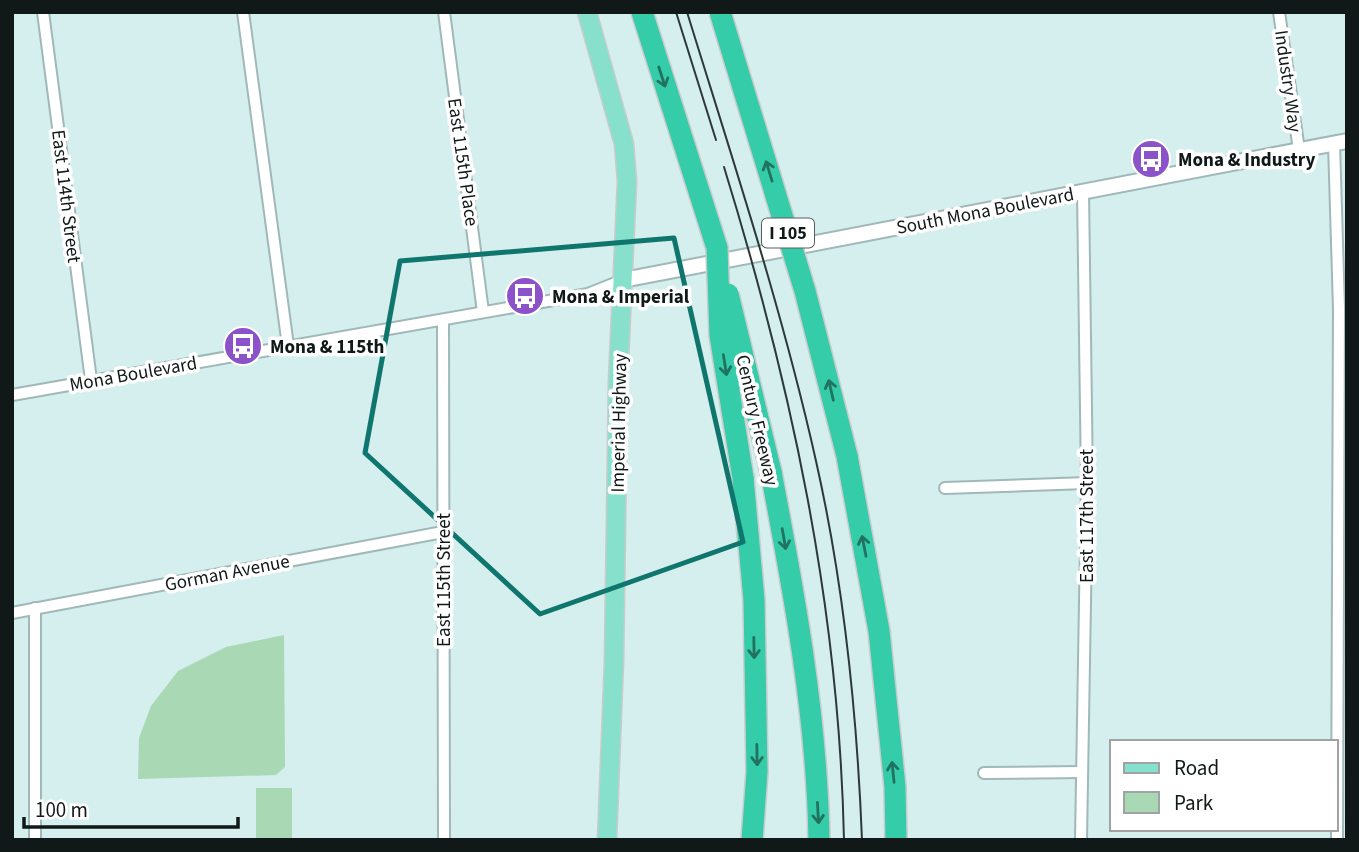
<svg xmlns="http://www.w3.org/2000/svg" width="1359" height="852" viewBox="0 0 1359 852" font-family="'Source Sans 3',sans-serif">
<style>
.green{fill:#a9d9b4}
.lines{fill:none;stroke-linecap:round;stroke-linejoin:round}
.minor-casing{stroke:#a1b8b8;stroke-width:14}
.tertiary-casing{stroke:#a1b8b8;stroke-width:18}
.primary-casing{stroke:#cacccc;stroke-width:21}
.motorway-casing{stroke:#cacccc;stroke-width:24}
.minor{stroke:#fff;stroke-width:10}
.tertiary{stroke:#fff;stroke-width:14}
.primary{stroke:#86e0cb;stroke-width:18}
.motorway{stroke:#35cca9;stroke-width:21}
.tram{stroke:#2d3938;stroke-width:2}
.motorway-bridge-casing{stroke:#cacccc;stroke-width:24;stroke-linecap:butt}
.motorway-bridge{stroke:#35cca9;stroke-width:21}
.oneway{stroke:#227260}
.marked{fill:none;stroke:#0f766e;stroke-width:5;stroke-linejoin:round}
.labels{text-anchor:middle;stroke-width:7;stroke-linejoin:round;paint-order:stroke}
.shield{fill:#fff;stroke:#585e5d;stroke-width:2}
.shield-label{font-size:18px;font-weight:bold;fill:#101918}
.street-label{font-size:19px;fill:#101918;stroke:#fff}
.poi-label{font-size:19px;font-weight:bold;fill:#101918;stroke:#fff;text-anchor:start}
</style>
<rect width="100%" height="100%" fill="#d5eeee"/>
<!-- green -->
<g class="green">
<polygon points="284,635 285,767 276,775 138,779 139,738 151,706 178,671 226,647"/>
<rect x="256" y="788" width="36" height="52"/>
</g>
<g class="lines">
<defs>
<g id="minor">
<polyline points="43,12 91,380"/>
<polyline points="243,12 288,346"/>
<polyline points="444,12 483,312"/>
<polyline points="1279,12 1299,150"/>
<polyline points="1334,143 1339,309 1337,840"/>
<polyline points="443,321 444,840"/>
<polyline points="12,395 588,294 623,280"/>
<polyline points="945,488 1087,483"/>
<polyline points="12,613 443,532"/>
<polyline points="984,773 1082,772"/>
<polyline points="35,840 35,608"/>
<polyline points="1081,840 1087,483 1083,191"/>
</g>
<polyline id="tertiary" points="623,280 1347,141"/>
<polyline id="primary" points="587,12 624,144 627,181 618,382 614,661 607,840"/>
<g id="motorway">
<polyline points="642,12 717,248"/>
<polyline points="847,456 879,631 895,787 896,840"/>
<path d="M 771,472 C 794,593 817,716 819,840"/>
<polyline points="743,478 754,600 757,772 752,840"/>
</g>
</defs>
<!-- minor casing -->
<use href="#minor" class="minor-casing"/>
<!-- tertiary casing -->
<use href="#tertiary" class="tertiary-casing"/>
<!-- primary casing -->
<use href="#primary" class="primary-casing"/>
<!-- motorway casing -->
<use href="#motorway" class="motorway-casing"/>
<!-- minor -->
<use href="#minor" class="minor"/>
<!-- tertiary -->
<use href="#tertiary" class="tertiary"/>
<!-- primary -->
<use href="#primary" class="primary"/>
<!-- motorway -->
<use href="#motorway" class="motorway"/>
<!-- tram -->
<g class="tram">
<polyline points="676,12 716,140"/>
<path d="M 687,12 C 733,161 782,309 816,461 C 844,585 857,713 862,840"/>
<path d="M 724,167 C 792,388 839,607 844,840"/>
</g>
<defs>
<g id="motorway-bridge">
<polyline points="720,12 805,291 847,456"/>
<polyline points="717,248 720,335 743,478"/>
<polyline points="728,294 771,472"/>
</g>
</defs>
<!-- motorway-bridge casing -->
<use href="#motorway-bridge" class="motorway-bridge-casing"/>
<!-- motorway-bridge -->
<use href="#motorway-bridge" class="motorway-bridge"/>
</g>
<!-- one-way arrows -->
<defs><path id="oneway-shaft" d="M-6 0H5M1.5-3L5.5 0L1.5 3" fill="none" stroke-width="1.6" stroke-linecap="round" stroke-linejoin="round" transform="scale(1.75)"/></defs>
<g class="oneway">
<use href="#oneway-shaft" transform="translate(662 77) rotate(72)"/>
<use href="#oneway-shaft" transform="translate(769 171) rotate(-107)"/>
<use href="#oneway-shaft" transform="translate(725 365) rotate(81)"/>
<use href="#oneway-shaft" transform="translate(831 390) rotate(-103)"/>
<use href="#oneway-shaft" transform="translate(784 539) rotate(80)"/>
<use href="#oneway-shaft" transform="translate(864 546) rotate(-101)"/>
<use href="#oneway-shaft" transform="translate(754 648) rotate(89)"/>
<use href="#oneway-shaft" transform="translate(757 755) rotate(89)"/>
<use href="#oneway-shaft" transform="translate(893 772) rotate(-96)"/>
<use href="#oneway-shaft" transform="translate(818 813) rotate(87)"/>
</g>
<!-- marked area -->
<path class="marked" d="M 674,238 L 743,542 L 540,614 L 365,453 L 400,261 Z"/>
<!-- icons -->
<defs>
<symbol id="bus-disc" viewBox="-11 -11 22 22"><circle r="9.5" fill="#8c52c9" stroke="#fff"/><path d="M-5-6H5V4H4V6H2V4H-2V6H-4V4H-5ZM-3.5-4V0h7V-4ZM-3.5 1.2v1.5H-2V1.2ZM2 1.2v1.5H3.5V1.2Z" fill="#fff"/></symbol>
</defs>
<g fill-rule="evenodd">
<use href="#bus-disc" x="1129" y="137" width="44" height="44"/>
<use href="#bus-disc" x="503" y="274" width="44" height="44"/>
<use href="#bus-disc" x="221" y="324" width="44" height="44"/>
</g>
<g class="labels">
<!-- shield labels -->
<rect class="shield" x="762" y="218.5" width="52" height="29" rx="5"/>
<g class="shield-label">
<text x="788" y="239">I 105</text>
</g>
<!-- street labels -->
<g class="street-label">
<text transform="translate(1289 81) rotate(82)" y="7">Industry Way</text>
<text transform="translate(464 162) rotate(82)" y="7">East 115th Place</text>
<text transform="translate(67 196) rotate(83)" y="7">East 114th Street</text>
<text transform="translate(985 210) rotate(-11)" y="7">South Mona Boulevard</text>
<text transform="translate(133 373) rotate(-10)" y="7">Mona Boulevard</text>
<text transform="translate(758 420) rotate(77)" y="7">Century Freeway</text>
<text transform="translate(618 423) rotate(-89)" y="7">Imperial Highway</text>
<text transform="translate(1086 516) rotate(-90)" y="7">East 117th Street</text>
<text transform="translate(227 572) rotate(-11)" y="7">Gorman Avenue</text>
<text transform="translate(443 580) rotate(-90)" y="7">East 115th Street</text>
</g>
<!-- poi labels -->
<g class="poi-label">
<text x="1178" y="166">Mona &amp; Industry</text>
<text x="552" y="303">Mona &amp; Imperial</text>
<text x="270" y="353">Mona &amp; 115th</text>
</g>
</g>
<!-- border -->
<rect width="1359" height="852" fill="none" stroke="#101918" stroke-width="28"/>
<!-- legend -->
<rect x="1110" y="740" width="228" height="91" fill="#ffffff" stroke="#9fa3a3" stroke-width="2"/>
<rect x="1124" y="763" width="35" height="10" fill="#86e0cb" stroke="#9fa3a3" stroke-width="2"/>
<text x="1174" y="775" font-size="21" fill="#101918">Road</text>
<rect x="1124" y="792" width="35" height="21" fill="#a9d9b4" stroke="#9fa3a3" stroke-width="2"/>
<text x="1174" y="810" font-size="21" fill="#101918">Park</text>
<!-- scale -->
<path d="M24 817v10h214v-10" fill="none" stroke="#101918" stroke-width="3.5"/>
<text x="35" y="817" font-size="21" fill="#101918" stroke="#ffffff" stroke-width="5" paint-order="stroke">100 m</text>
</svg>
